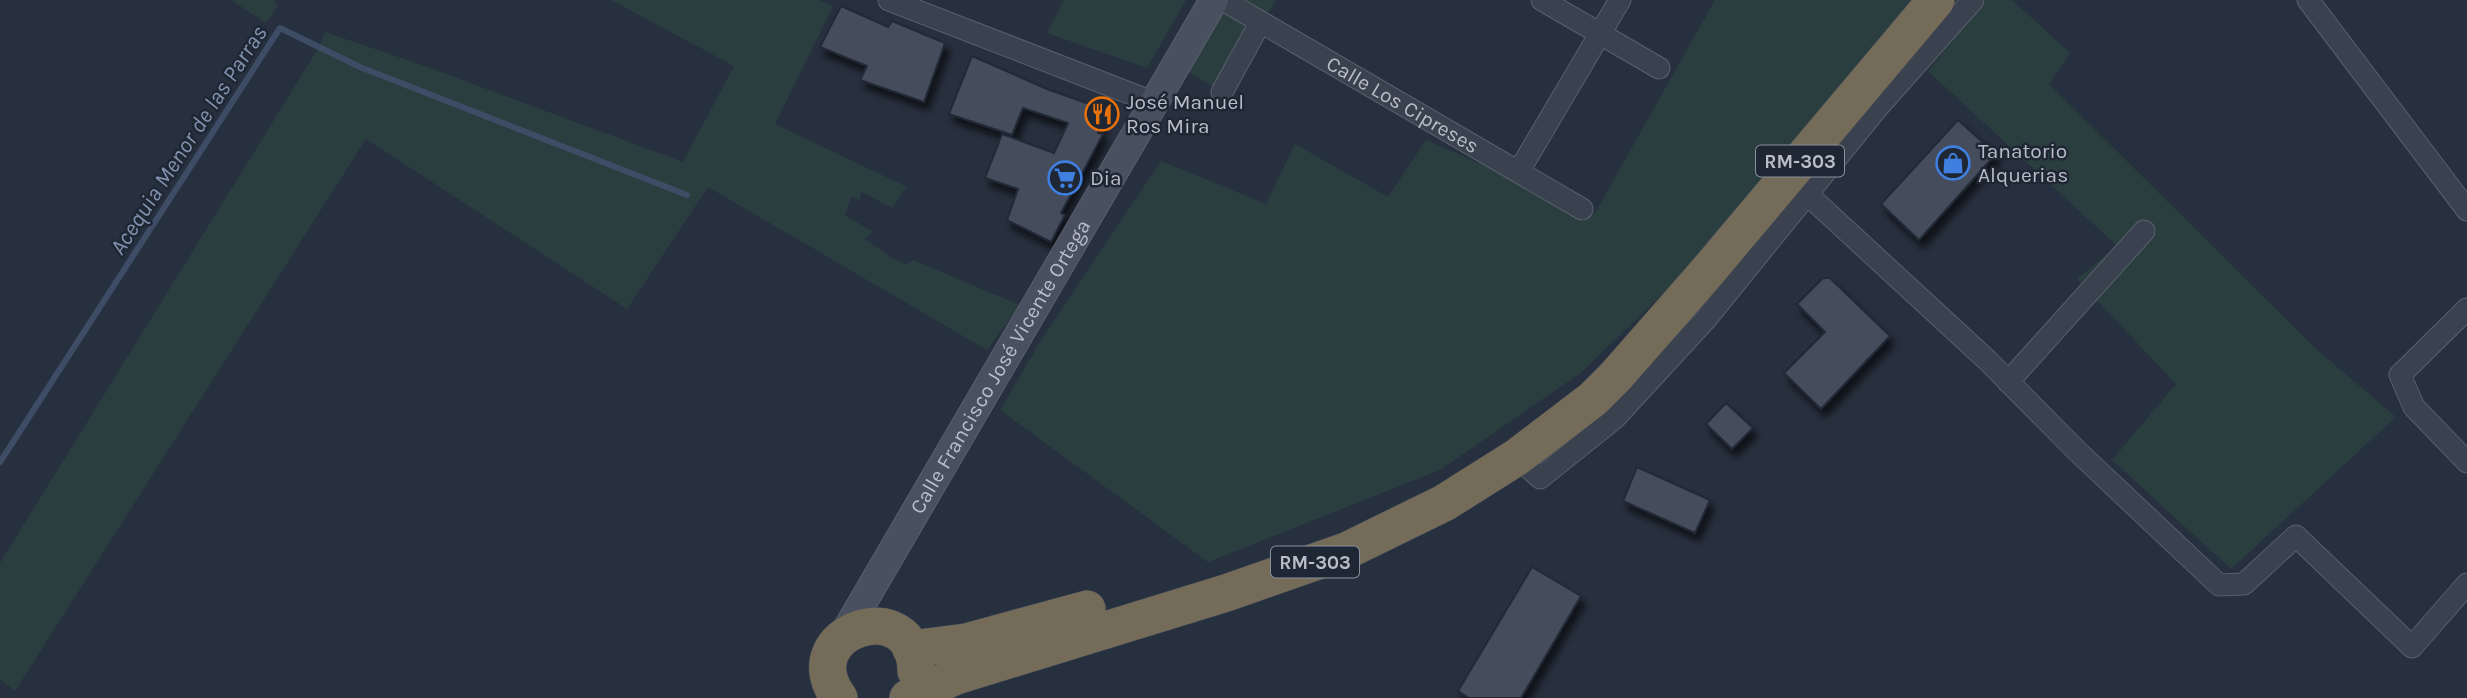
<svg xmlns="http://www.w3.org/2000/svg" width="2467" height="698" viewBox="0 0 2467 698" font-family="Karla,sans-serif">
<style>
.green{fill:#2a3e40}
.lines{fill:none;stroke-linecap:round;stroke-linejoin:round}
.stream{stroke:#3e4c66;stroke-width:6}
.building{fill:#444e5d;stroke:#222936;stroke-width:2;filter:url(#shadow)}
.street-casing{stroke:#59606c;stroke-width:23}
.secondary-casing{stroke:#59606c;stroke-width:30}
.highway-casing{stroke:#464d59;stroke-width:38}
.street{stroke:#3b424f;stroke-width:21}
.secondary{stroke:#495161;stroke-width:28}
.highway{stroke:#746b59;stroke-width:37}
.labels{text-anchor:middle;stroke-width:5;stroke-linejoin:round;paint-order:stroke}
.shield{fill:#202734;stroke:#8a909c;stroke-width:2}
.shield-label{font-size:19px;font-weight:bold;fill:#b8bdc9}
.poi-label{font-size:21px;fill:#b8bdc9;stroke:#202734;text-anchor:start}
.street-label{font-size:21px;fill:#b8bdc9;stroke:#202734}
.water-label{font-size:23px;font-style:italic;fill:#8192ae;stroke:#202734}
</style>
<defs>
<filter id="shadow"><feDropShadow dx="4.5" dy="8" stdDeviation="3.5" flood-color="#0009"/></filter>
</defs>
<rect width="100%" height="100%" fill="#27303e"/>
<!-- green -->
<g class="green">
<polygon points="231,0 274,0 277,6 266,23"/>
<polygon points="611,0 819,0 833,6 775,124 907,187 892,208 862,192 859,200 851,197 845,215 873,232 865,239 892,258 907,265 913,260 1020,305 987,350 708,187 627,309 366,139 15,691 0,679 0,563 319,47 325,32 425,66 683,162 734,66"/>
<polygon points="1064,0 1186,0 1147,68 1047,33"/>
<polygon points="1230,0 1276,0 1222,92 1188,72"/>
<polygon points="1715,0 1912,0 1681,276 1582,372 1440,470 1208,562 1000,410 1041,340 1161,161 1266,204 1295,144 1388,197 1426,140 1595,213"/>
<polygon points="1986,0 2012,0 2070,53 2049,84 2314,347 2396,417 2231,569 2112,460 2176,384 2077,279 2117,246 1928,71"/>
</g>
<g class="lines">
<!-- stream -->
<polyline class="stream" points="0,462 280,28 360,67 687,195"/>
</g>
<!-- building -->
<g class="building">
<polygon points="841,6 888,27 892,21 945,43 924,102 860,80 867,66 820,47"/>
<polygon points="972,56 1047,89 1106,110 1098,133 1103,134 1061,213 1065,215 1051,242 1007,220 1018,189 985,178 1002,134 1054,153 1068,123 1023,108 1012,135 949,114"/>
<polygon points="1958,120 1996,154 1919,240 1881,204"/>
<polygon points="1823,278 1830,278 1890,336 1821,409 1784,373 1825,332 1797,304"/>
<polygon points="1726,403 1753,428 1732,449 1706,424"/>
<polygon points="1637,467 1710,500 1695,533 1623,501"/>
<polygon points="1532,567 1581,596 1521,698 1469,698 1458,691"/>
</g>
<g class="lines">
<defs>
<g id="street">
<polyline points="889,0 1155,103"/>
<path id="s1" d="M 1223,0 L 1582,209"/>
<polyline points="1542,0 1659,68"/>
<polyline points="2308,0 2467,210"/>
<polyline points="1222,92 1260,23"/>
<polyline points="1519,171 1620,0"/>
<polyline points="1808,195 1987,360 2077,451 2219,585 2244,584 2296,536 2412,647 2467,584"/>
<polyline points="2467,309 2400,375 2414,407 2467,462"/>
<polyline points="2008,382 2144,231"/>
<polyline points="1517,457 1540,478 1615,418 1706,319 1878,107 1973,0"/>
</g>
<g id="secondary">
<path id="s2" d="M 843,636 L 1214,0"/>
</g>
<g id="highway">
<polyline points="911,649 966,642 1087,609"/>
<path d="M 839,698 C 790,631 915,590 916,671"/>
<polyline points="908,698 956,676 1226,593 1346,551 1444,503 1517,457 1593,399 1616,376 1708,271 1936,0"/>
</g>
</defs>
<!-- street casing -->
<use href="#street" class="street-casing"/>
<!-- secondary casing -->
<use href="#secondary" class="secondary-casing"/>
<!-- highway casing -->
<use href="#highway" class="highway-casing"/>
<!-- street -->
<use href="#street" class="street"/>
<!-- secondary -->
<use href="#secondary" class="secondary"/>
<!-- highway -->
<use href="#highway" class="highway"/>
</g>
<!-- icons -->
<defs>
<symbol id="restaurant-ring" viewBox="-11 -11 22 22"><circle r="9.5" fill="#202734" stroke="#e8710a" stroke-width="1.5"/><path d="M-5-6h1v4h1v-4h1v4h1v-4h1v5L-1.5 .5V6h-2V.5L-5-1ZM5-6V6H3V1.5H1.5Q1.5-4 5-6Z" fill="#e8710a"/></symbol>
<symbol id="shop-ring" viewBox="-11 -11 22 22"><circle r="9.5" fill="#202734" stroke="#3f7fe0" stroke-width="1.5"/><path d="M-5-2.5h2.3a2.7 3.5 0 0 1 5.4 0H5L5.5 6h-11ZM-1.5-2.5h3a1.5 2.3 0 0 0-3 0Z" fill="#3f7fe0"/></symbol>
<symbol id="supermarket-ring" viewBox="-11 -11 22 22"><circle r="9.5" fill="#202734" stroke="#3f7fe0" stroke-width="1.5"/><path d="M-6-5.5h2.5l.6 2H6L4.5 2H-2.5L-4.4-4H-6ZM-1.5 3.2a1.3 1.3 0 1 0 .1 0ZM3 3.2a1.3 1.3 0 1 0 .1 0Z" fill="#3f7fe0"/></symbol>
</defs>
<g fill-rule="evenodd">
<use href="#restaurant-ring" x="1083" y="95" width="38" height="38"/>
<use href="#shop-ring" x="1934" y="144" width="38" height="38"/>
<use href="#supermarket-ring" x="1046" y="159" width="38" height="38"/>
</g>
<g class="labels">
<!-- shield labels -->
<g class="shield">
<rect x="1756" y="145.5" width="88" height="31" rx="5"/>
<rect x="1271" y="546.5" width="88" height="31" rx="5"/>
</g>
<g class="shield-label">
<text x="1800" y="168">RM-303</text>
<text x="1315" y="569">RM-303</text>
</g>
<!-- poi labels -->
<g class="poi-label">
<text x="1126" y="109">José Manuel<tspan x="1126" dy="24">Ros Mira</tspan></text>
<text x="1978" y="158">Tanatorio<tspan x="1978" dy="24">Alquerias</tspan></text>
<text x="1090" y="185">Dia</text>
</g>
<!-- street labels -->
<g class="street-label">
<text dy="7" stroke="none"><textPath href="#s1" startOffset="208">Calle Los Cipreses</textPath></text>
<text dy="7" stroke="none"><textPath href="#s2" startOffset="312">Calle Francisco José Vicente Ortega</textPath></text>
</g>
<!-- water labels -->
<g class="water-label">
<text transform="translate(188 140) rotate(-57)" y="8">Acequia Menor de las Parras</text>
</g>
</g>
</svg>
